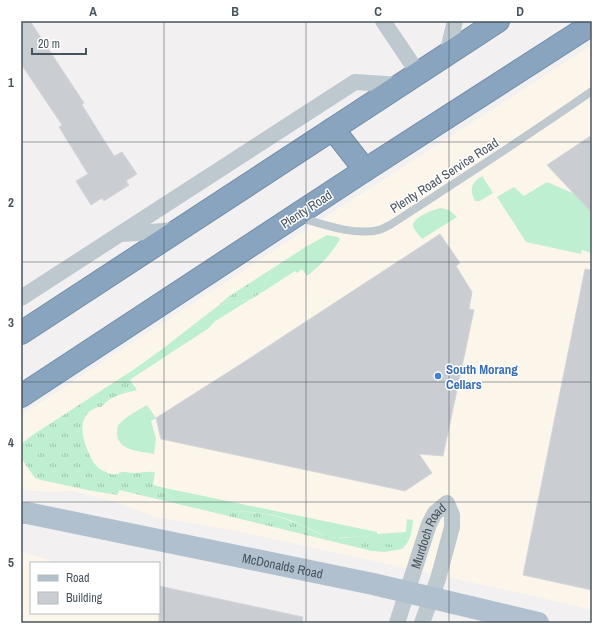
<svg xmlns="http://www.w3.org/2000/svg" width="613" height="644" viewBox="0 0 613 644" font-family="'Archivo Narrow',sans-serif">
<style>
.commercial{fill:#fcf6ea}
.grass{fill:url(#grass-tufts)}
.garden{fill:#bfefd1}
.building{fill:#cacdd2;stroke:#d4d6db}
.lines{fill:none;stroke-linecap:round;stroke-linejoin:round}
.highway-casing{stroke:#738faa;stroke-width:24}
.lane{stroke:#bec8cf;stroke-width:8}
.street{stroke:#bec8cf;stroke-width:16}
.primary{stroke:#b0c0ce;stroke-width:22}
.highway{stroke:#88a4be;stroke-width:22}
.grid{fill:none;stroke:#48545d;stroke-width:1;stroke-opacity:0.55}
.shop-dot{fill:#3f7fe0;stroke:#fff;stroke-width:1.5}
.labels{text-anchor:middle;stroke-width:3;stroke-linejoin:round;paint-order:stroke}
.street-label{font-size:13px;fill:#48545d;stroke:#fff}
.shop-label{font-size:13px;font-weight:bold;fill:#366cbe;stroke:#fff;text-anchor:start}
.neatline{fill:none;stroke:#48545d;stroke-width:1.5}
.grid-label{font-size:13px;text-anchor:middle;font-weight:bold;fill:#48545d}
</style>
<defs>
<pattern id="grass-tufts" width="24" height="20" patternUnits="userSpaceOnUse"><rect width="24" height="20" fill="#bfefd1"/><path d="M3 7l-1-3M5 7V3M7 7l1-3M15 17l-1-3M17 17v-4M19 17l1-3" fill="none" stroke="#9dc4ad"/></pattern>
</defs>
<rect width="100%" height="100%" fill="#f2f0f0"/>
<!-- commercial -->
<g class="commercial">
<polygon points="592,45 592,610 534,596 232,530 156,517 107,499 71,491 52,492 34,491 21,489 21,415 330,214"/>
<polygon points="21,552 60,563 31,563 31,613 159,613 281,623 21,623"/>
</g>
<!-- grass -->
<g class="grass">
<polygon points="273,268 261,293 251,299 219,305 228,297"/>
<path d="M 133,370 L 134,377 L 130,380 L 137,390 C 121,394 113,395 101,407 L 98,407 C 78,414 81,432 87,449 C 91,459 95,468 106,472 C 109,474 114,475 118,474 C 119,473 120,472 121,472 C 124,471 129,473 133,473 C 140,473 147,471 155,472 L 153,485 L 165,488 L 165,491 L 174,503 L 119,490 L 118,495 L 92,491 L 41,480 L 35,478 L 21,458 L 21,445 L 22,443 L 34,434 Z"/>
<path d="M 225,511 C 248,512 267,512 288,520 C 304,525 321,537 337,538 C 346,539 355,536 364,536 C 377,537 390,543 402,549 L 385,552 L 372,551 L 220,514 Z"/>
</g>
<!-- garden -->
<g class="garden">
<path d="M 482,176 L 493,193 L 480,201 L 475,201 C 469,189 471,183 482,176 Z"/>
<polygon points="547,182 584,198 592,211 592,250 591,253 582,250 581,254 526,242 497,197 514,187 524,196"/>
<path d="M 441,208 L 449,210 L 457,217 L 422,239 C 420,236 413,229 413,225 C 414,217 434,209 441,208 Z"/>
<path d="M 327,235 L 338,237 L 340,239 L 339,241 C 329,256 321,265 307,276 L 302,269 L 297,273 L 295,271 L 261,293 L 273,268 L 307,246 Z"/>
<polygon points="251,299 214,322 209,328 134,377 133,370 161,350 219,305"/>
<path d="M 147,405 L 156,418 L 151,421 L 156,439 L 154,454 C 140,451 117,451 117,433 C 117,429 118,424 121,422 C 129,415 138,410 147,405 Z"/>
<path d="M 165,488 L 377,532 L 377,534 L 406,532 L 407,519 L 413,520 C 412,530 411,541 402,549 L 378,539 L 365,536 L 337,538 L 328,537 L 290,520 L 274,515 L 252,512 L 225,511 L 220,514 L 174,503 L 165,491 Z"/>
</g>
<!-- building -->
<g class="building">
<polygon points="21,21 30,21 84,103 82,105 114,156 122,152 137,174 126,181 129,185 104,201 102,198 91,205 76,181 88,174 59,127 62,125 21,64"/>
<polygon points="592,135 592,213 547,165"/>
<polygon points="440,234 460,263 456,266 472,292 469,309 474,310 443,456 419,454 432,473 405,491 161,439 156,418 244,362"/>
<polygon points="585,269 592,270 592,590 523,575"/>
<polygon points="159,586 303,617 302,623 159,623"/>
</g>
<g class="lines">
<defs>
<g id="highway">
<polyline points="333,129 365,170"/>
<polyline points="21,333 498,21"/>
<polyline points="21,396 365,170 592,24"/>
</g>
</defs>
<!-- highway casing -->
<use href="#highway" class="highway-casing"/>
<!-- lane -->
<path class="lane" d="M 298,217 C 322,224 354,236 379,230 C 383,229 387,226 390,225 C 458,181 526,137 592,91"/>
<!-- street -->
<g class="street">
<polyline points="383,21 418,73"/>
<polyline points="447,54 455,21"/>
<polyline points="122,234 177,230"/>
<polyline points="21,298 355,82 400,85"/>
<path id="s1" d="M 397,623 L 429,524 L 435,513 L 447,503 L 452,515 L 452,527 L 438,579 L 422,623"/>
</g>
<!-- primary -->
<path class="primary" id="s2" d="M 21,513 L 27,513 L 373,584 L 538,623"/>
<!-- highway -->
<use href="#highway" class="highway"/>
</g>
<!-- grid -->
<path class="grid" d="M 164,21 L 164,623M 306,21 L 306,623M 449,21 L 449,623M 21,142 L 592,142M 21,262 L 592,262M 21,382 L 592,382M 21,502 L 592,502"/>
<!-- markers -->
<circle class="shop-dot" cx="438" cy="376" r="4"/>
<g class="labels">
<!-- street labels -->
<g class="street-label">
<text transform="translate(444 175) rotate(-33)" y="5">Plenty Road Service Road</text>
<text transform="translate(306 209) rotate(-33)" y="5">Plenty Road</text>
<text dy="5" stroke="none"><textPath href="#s1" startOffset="93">Murdoch Road</textPath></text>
<text dy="5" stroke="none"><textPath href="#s2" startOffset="267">McDonalds Road</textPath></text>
</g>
<!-- shop labels -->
<g class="shop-label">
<text x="446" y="374">South Morang<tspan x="446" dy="15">Cellars</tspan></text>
</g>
</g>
<!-- border -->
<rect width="613" height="644" fill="none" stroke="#ffffff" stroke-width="44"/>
<!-- legend -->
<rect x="30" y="562" width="130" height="52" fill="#ffffff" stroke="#b6bbbe"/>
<rect x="38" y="575" width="20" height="6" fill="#b0c0ce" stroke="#b6bbbe"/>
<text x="66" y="582" font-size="12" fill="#48545d">Road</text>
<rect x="38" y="592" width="20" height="12" fill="#cacdd2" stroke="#b6bbbe"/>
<text x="66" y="602" font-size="12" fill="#48545d">Building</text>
<!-- scale -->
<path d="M32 48v6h54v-6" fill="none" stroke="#48545d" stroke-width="2"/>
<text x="38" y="48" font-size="12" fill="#48545d" stroke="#ffffff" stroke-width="3" paint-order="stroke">20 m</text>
<rect x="22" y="22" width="569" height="600" class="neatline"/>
<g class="grid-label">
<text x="93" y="16">A</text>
<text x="235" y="16">B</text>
<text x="378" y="16">C</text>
<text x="520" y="16">D</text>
<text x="11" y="87">1</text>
<text x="11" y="207">2</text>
<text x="11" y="327">3</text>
<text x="11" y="447">4</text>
<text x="11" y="567">5</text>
</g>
</svg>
